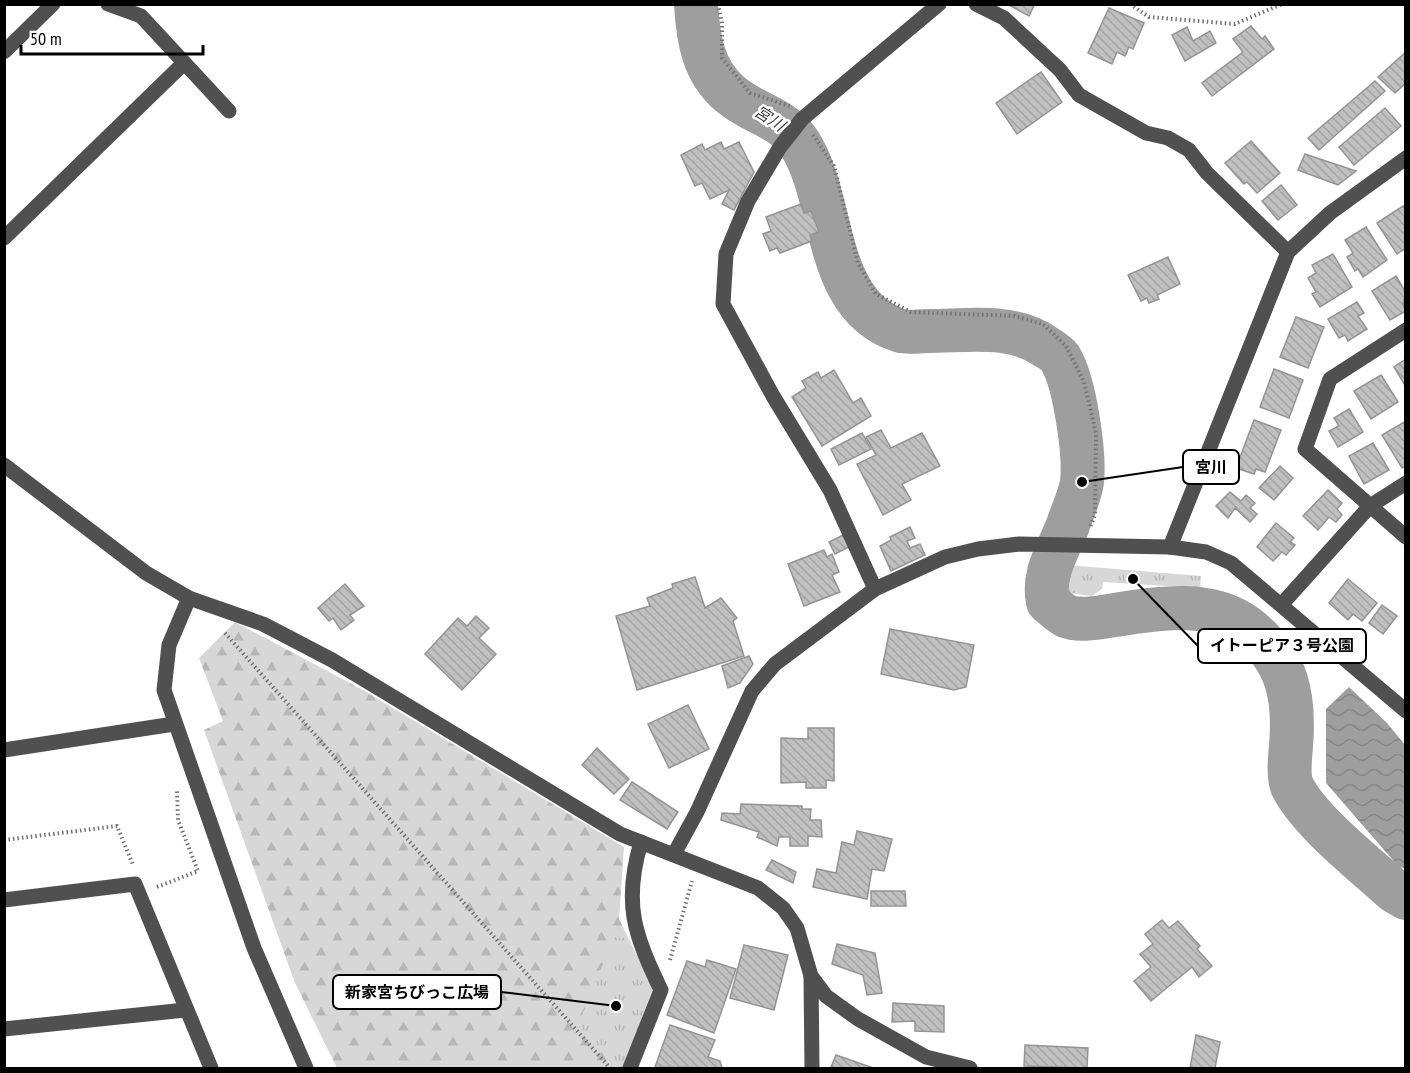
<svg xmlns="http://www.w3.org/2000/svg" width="1410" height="1073" viewBox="0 0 1410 1073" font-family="'PT Sans Narrow','Noto Sans JP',sans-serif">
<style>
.forest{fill:url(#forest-firs)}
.park{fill:url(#park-tufts)}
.water{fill:url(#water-waves)}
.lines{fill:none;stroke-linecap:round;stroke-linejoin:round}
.river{stroke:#9e9e9e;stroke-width:44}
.building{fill:url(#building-back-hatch);stroke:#949494;stroke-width:1.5}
.path{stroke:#727272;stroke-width:4;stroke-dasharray:1.5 3;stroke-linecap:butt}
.minor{stroke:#505050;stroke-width:15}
.labels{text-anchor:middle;stroke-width:5;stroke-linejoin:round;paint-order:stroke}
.water-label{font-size:16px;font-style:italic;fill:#3f3f3f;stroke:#fff}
.leader{fill:none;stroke:#000;stroke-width:2}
.callout-dot{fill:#000;stroke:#fff;stroke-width:2}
.callout{fill:#fff;stroke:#000;stroke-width:2}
.callout-label{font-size:16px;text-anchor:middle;font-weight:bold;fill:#000}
</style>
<defs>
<pattern id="forest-firs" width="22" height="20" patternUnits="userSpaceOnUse" patternTransform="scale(1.5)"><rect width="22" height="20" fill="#d7d7d7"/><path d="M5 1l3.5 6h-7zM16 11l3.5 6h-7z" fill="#b7b7b7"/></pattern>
<pattern id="park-tufts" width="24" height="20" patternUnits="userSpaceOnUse" patternTransform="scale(1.5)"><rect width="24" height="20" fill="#d7d7d7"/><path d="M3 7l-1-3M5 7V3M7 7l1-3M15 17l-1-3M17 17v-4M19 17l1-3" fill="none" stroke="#b7b7b7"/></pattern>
<pattern id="water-waves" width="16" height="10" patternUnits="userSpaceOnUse" patternTransform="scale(1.5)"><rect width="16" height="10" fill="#9e9e9e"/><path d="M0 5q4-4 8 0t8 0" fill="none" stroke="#868686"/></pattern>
<pattern id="building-back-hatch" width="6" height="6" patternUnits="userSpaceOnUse" patternTransform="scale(1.5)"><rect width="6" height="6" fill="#c0c0c0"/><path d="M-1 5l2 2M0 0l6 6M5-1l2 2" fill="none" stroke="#a3a3a3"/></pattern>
</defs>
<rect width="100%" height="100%" fill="#fff"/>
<!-- forest -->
<polygon class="forest" points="235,622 363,690 624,847 619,919 653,988 623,1068 337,1068 295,983 204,730 223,721 199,658"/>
<!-- park -->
<g class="park">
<polygon points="1067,565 1201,576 1200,588 1103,582 1102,589 1092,596 1069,593 1065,583"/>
<polygon points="614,937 624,938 652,988 622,1068 616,1068 578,1025"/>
</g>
<!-- water -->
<polygon class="water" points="1349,687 1387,723 1405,745 1405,869 1398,866 1326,783 1326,709"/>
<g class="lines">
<!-- river -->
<path class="river" d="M 696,4 C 698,39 703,71 730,94 C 757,117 786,116 804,151 C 835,208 825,308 901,331 C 909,333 919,331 928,331 C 967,331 1013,323 1046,347 C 1051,350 1057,354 1060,358 C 1075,382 1085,454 1082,482 C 1080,496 1072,512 1068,525 C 1058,551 1042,574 1048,602 C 1053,606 1060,613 1066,616 C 1080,622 1101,617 1115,615 C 1157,608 1212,599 1248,628 C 1288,660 1295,697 1291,746 C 1290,757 1288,776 1292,786 C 1309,821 1365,864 1394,891 L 1406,898"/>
</g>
<!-- building -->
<g class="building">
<polygon points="1007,4 1035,4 1029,16"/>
<polygon points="1109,8 1144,23 1133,49 1129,47 1125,56 1117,52 1112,64 1088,53"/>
<polygon points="1251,26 1262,39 1265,36 1274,49 1212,96 1202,83 1243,52 1233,39"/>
<polygon points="1187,27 1193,41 1210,31 1216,43 1185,61 1172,35"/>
<polygon points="1406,52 1406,83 1395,93 1378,77"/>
<polygon points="1041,72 1062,102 1017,134 996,103"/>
<polygon points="1375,81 1385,91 1319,150 1308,138"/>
<polygon points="1385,108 1401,126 1354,165 1339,147"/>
<polygon points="1251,141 1280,173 1257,193 1247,182 1244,184 1225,163"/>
<polygon points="721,142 724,149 739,142 754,172 734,210 722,204 729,190 710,199 702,183 695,186 681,155 702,144 705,150"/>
<polygon points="1305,154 1356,171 1338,185 1298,170"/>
<polygon points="1281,185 1297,205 1278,220 1262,201"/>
<polygon points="801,204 804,213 811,211 819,232 810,235 812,241 780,253 777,248 770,251 763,234 771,231 766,217"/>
<polygon points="1403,206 1406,210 1406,248 1397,254 1377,223"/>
<polygon points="1366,227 1387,260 1363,277 1358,269 1355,271 1347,257 1353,253 1345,240"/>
<polygon points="1333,254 1352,287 1320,307 1312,294 1316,292 1308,278 1316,273 1312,265"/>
<polygon points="1168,257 1180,284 1157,295 1159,299 1149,303 1147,298 1141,301 1128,275"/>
<polygon points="1396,276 1406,293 1403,304 1406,311 1390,320 1372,291"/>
<polygon points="1357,302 1364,313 1358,316 1367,329 1348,341 1345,335 1339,338 1328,319"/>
<polygon points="1296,317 1324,327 1308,368 1280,357"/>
<polygon points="1406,359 1406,387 1394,367"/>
<polygon points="1274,369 1303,380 1289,418 1260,407"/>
<polygon points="834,370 853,403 861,398 871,416 822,446 792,397 806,388 802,381 818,372 821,378"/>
<polygon points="1381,375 1398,402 1371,419 1354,391"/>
<polygon points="1349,409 1363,432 1338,447 1329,431 1339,426 1334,418"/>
<polygon points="1254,420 1281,430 1265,472 1256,469 1254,474 1236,468"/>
<polygon points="1406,421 1406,466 1402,468 1382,435"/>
<polygon points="881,430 891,448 922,433 940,466 902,484 911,500 883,515 857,464 876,455 866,437"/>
<polygon points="862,433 871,449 839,465 831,449"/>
<polygon points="1373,443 1389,470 1364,484 1349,456"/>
<polygon points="1280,466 1293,478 1274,500 1259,488"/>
<polygon points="1328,490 1342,503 1337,509 1342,515 1336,522 1329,517 1318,530 1303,516"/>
<polygon points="1230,492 1241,501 1246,495 1255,503 1250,508 1257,514 1250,522 1235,508 1228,518 1216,506"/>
<polygon points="1276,523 1294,538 1290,542 1295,545 1286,555 1282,552 1273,561 1257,547"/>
<polygon points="910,527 915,538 907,541 910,548 920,544 925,555 891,571 880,546 891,540 890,537"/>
<polygon points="847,533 853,545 835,554 829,542"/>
<polygon points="824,550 827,557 832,554 839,572 832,575 840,592 804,606 788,564"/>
<polygon points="695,577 705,608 721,598 737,618 733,621 744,656 637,690 616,616 650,606 647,598 673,588 672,584"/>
<polygon points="1348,579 1377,603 1362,621 1353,614 1348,620 1329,603"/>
<polygon points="345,584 364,606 350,615 354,620 341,630 333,618 329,621 318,608"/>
<polygon points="1382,605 1397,616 1383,634 1369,623"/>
<polygon points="476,616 489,628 479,638 496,654 462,690 425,654 458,618 467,626"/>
<polygon points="890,629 974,645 966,687 954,690 881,674"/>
<polygon points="749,656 753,664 740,683 728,688 722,666"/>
<polygon points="688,705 709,749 669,768 648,724"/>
<polygon points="808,728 834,728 834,781 826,780 826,788 806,788 806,782 781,783 781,738 808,739"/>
<polygon points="597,748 629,779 614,794 582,765"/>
<polygon points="632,782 678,812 667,829 620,800"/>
<polygon points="741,804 802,806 802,809 811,809 810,820 821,820 822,837 808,836 808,846 790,846 790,837 779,837 777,846 757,837 759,832 721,820 722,813 740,814"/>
<polygon points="857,831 892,839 884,871 872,869 867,899 813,887 817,869 836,873 842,842 854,845"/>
<polygon points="772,860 796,872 793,883 766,870"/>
<polygon points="871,891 905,891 906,906 871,906"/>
<polygon points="1162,920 1169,928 1178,921 1200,946 1197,949 1212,966 1199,977 1192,967 1151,1001 1134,981 1151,967 1140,954 1153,944 1145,934"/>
<polygon points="837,944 875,953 882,993 867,995 863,975 832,964"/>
<polygon points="744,945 788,955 774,1010 730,998"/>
<polygon points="707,960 736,969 714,1033 667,1015 687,961 705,967"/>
<polygon points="893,1003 944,1006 944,1032 915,1031 915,1021 892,1022"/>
<polygon points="670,1025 715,1040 708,1057 720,1061 722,1068 655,1067"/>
<polygon points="1196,1035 1220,1042 1215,1068 1190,1068"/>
<polygon points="1025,1045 1088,1048 1087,1068 1024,1066"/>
<polygon points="836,1055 873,1068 835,1068 831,1067"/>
</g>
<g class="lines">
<!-- path -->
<g class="path">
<polyline points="718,4 722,23 722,58 750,93 790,106"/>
<polyline points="1130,4 1149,17 1235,24 1282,4"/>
<polyline points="813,135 834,166 858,263 876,294 911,312 1014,316 1043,324 1066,346 1084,382 1096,433 1095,515 1090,527"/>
<polyline points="225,633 610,1068"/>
<polyline points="4,840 117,826 133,865"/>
<polyline points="157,887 198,871 178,820 177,791"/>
<polyline points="670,960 692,881"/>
</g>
<!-- minor -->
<g class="minor">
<polyline points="108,4 141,16 229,111"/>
<polyline points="976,4 1004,18 1060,70 1079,95 1146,133 1168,138 1189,150 1207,173 1288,252"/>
<polyline points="4,52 53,4"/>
<polyline points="4,238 184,63"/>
<polyline points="1406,330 1330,379 1305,449 1406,537"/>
<polyline points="4,465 146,573 189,598 263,624 332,660 620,834 758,888 783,908 797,928 811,976 826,996 858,1019 926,1057 970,1068"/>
<polyline points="1170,547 1288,252 1330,213 1406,158"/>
<polyline points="875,589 830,490 773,396 723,304 726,254 748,201 780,147 802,119 939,4"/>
<polyline points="189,598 169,645 164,690 254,948 306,1068"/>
<polyline points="1282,604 1370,506 1406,483"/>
<polyline points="4,750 174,724"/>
<polyline points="674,854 697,812 752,691 775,664 875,589 945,557 978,549 1019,544 1170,547 1206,552 1231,563 1406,711"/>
<polyline points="4,900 135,884 211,1068"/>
<polyline points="811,976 812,1068"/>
<polyline points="4,1029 185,1010"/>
<path d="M 630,1068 L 661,990 C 634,934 623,903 641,842"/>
</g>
</g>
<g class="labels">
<!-- water labels -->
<g class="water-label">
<text transform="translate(770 118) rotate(33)" y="6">宮川</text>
</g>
</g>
<!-- callouts -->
<path class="leader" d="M1082 482L1183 467M1133 579L1198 646M616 1006L501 992"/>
<g class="callout-dot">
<circle cx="1082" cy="482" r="6"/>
<circle cx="1133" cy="579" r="6"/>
<circle cx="616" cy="1006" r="6"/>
</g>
<g class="callout">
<rect x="1183" y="450" width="56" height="34" rx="6"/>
<rect x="1198" y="629" width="168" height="34" rx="6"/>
<rect x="333" y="975" width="168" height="34" rx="6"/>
</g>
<g class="callout-label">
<text x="1211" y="473">宮川</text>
<text x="1282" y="651">イトーピア３号公園</text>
<text x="417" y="998">新家宮ちびっこ広場</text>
</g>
<!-- border -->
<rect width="1410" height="1073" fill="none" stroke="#000000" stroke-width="12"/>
<!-- scale -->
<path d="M21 45v9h182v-9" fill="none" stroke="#000000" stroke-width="3"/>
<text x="30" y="45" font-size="18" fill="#000000" stroke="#ffffff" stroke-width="4.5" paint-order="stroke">50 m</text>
</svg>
